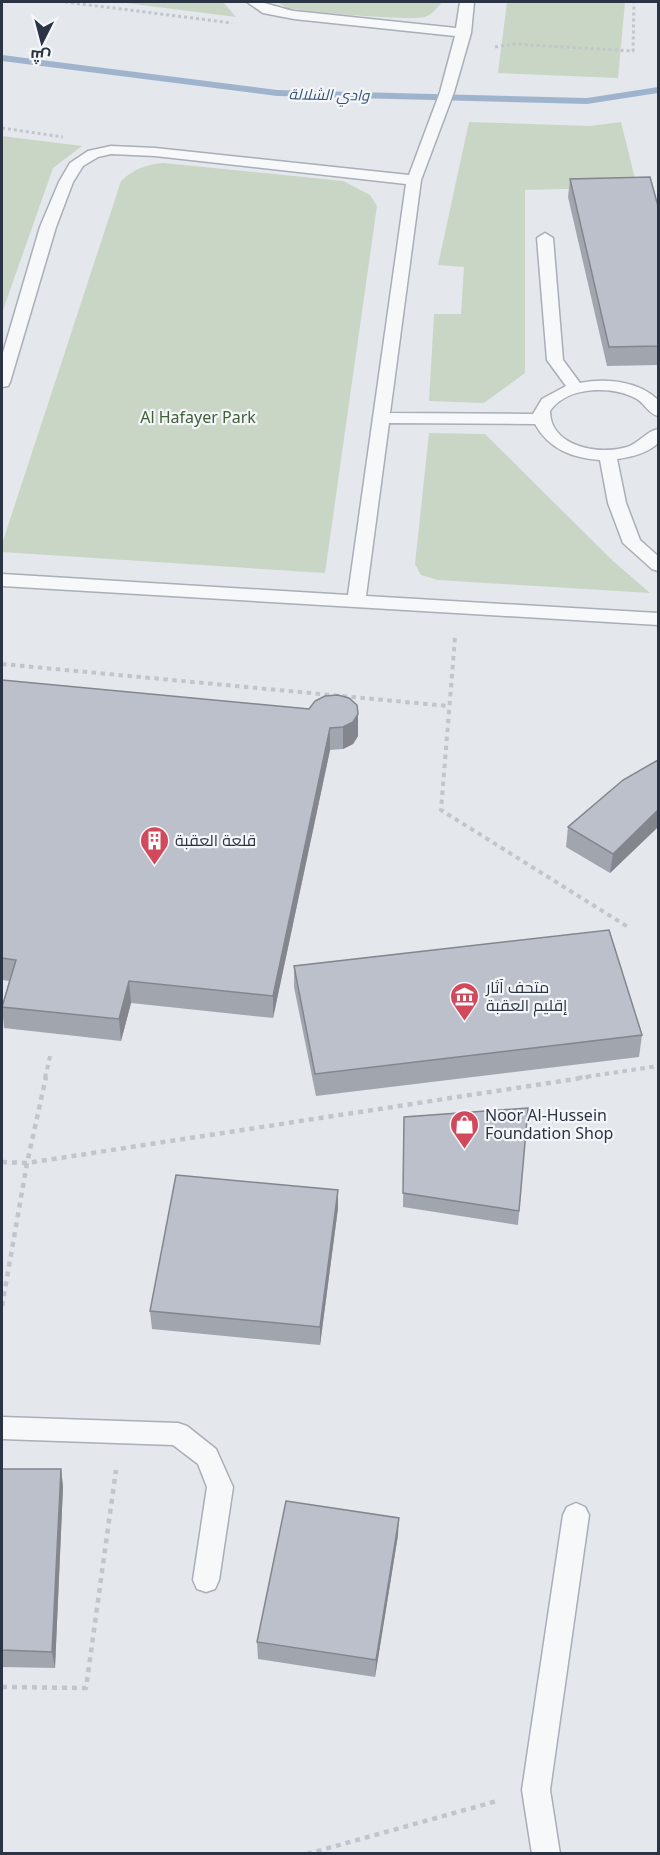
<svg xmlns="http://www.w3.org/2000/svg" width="660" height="1855" viewBox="0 0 660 1855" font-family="'Noto Sans',Cairo,sans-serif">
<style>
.green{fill:#c9d6c5}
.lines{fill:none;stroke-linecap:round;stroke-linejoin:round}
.stream{fill:#9fb4cc;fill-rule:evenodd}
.lane-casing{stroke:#a9aeb7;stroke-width:3}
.path-far2{stroke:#c2c5cb;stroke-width:3;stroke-dasharray:3 3;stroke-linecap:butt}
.path-far1{stroke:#c2c5cb;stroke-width:4;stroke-dasharray:4.5 4.5;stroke-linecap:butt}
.path{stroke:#c2c5cb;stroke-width:4.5;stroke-dasharray:5 5;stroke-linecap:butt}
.lane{fill:#f7f8fa;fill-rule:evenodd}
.wall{fill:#a1a5ae}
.shaded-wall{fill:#83868d}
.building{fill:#bbc0ca;stroke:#83868d;stroke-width:1.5}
.labels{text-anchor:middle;stroke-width:4.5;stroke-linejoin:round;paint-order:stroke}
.far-water-label{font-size:15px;font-style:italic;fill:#34527a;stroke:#f4f6f9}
.park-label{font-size:16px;fill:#3f6138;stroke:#f4f6f9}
.poi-label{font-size:16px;fill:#2b3445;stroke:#f4f6f9;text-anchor:start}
</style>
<rect width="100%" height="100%" fill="#e4e7ec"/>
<!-- green -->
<g class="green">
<polygon points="118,2 223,2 236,17"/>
<path d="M 277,2 L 442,2 C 437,8 433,14 425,17 C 412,21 298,12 285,7 C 282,5 280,3 277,2 Z"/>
<polygon points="507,2 625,2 618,78 498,73"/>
<polygon points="469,122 590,126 621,122 637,187 525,190 525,373 484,403 429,401 434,314 461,314 464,267 438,265"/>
<polygon points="2,136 82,146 53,168 2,313"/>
<path d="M 163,163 L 343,181 L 370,195 L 377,206 L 325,573 L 2,552 L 2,544 L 121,181 C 134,169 145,165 163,163 Z"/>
<polygon points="429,433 485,434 612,560 650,593 438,580 421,575 415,564"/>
</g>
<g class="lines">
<!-- stream -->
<polygon class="stream" points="2,55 277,90 587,98 658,87 658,93 587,104 277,96 2,61"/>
<defs>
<g id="lane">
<path d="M 247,2 C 263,0 278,8 294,11 L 456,28 L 460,2 L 474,2 L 471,33 L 454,92 L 421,180 L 390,413 L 533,414 L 542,399 L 566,386 L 547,360 L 537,238 L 545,233 L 553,238 L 563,360 L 580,383 C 607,378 638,381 658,400 L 658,416 C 649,414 645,404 637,399 C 613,385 567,386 550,411 C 550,446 598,456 627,447 C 639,443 647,431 658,429 L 658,443 C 648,453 632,457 617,459 L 626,503 L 640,540 L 658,556 L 658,571 L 652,569 L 623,543 L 608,503 L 600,460 C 572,458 549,449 535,424 L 389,423 L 366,596 L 658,613 L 658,625 L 2,586 L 2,574 L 348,595 L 406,184 L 155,156 L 111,154 L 98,157 L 83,166 L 73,182 L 56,227 L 10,382 L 8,386 L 2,387 L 2,356 L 40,227 L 59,182 L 70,163 L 88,151 L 111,146 L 155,148 L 409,175 L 440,92 L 455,36 L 294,19 L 263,13 Z"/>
<polygon points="2,1417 178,1423 187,1426 216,1449 233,1487 219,1580 215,1589 206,1592 197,1589 193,1580 207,1487 198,1464 173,1445 2,1439"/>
<polygon points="576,1503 585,1507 589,1515 550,1790 560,1854 532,1854 522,1790 563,1515 567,1507"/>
</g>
</defs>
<!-- lane casing -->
<use href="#lane" class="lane-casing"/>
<!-- path-far2 -->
<g class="path-far2">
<polyline points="65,2 232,23"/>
<polyline points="495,47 514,44 633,51 634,2"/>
<polyline points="2,128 63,137"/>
</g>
<!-- path-far1 -->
<g class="path-far1">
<polyline points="455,638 441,810 628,927"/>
<polyline points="2,664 448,706"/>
<polyline points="45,1078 51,1052"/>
<polyline points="578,1078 658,1066"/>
</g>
<!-- path -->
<g class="path">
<polyline points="2,1162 27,1163 588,1077"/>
<polyline points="2,1306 27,1163 46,1077"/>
<polyline points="2,1687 86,1688 116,1470"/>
<polyline points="307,1854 497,1801"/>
</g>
<!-- lane -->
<use href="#lane" class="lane"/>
</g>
<!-- wall -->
<g class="wall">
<polygon points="570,179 658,206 658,365 607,366 568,197"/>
<polygon points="2,680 358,714 358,736 353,744 343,749 330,750 273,1018 131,1003 121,1041 4,1028 2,1006 9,981 2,980"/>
<polygon points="568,827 657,828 610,873 566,847"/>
<polygon points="294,966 642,1035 639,1057 316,1096 294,987"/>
<polygon points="528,1108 518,1225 403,1207 404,1117"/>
<polygon points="338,1208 320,1345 152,1329 150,1311"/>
<polygon points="2,1469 61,1469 63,1487 55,1668 2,1667"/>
<polygon points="398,1535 375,1677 258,1659 257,1642"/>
</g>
<!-- shaded-wall -->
<g class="shaded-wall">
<polygon points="358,714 358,736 353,744 343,749 343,727"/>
<polygon points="330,728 330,750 273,1018 273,996"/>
<polygon points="658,810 658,827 610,873 613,854"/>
<polygon points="129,981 131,1003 121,1041 119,1019"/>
<polygon points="338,1190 338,1208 320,1345 320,1327"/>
<polygon points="61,1469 63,1487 55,1668 52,1652"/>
<polygon points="399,1518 398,1535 375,1677 376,1660"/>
</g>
<!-- building -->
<g class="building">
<polygon points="650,177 658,206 658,346 609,347 570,179"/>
<polygon points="2,680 309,709 315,701 325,696 338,695 349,698 357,705 358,714 353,722 343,727 330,728 273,996 129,981 119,1019 2,1007 16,960 2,958"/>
<polygon points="658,760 658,810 613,854 568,827 623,780"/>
<polygon points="609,930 642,1035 315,1074 294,966"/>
<polygon points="528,1108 519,1211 403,1193 404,1117"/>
<polygon points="176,1175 338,1190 320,1327 150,1311"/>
<polygon points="2,1469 61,1469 52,1652 2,1650"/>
<polygon points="286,1501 399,1518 376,1660 257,1642"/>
</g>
<!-- icons -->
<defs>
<symbol id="building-pin" viewBox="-11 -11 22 30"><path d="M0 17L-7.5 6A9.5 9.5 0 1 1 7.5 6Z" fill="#d1495b" stroke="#f4f6f9"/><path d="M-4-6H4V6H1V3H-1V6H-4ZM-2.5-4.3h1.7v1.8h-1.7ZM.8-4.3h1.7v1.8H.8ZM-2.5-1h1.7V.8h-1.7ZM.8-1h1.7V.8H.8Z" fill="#fff"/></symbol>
<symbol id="museum-pin" viewBox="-11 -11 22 30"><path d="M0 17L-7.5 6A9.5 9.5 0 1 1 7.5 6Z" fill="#d1495b" stroke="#f4f6f9"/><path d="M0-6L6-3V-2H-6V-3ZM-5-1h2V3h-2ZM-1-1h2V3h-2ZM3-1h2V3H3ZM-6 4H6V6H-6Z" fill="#fff"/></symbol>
<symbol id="shop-pin" viewBox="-11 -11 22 30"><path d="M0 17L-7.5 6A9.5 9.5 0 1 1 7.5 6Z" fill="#d1495b" stroke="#f4f6f9"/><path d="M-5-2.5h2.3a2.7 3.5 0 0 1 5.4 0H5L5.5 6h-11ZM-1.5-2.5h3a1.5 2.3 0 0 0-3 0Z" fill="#fff"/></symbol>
</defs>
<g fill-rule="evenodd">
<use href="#building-pin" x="138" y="824" width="33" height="45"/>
<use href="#museum-pin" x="448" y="980" width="33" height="45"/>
<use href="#shop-pin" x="448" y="1108" width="33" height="45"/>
</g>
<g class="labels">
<!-- far-water labels -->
<g class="far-water-label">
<text transform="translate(329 95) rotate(1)" y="5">وادي الشلالة</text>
</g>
<!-- park labels -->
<g class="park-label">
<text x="198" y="423">Al Hafayer Park</text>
</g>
<!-- poi labels -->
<g class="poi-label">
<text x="175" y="846">قلعة العقبة</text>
<text x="486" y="993">متحف آثار<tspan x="486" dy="18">إقليم العقبة</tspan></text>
<text x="485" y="1121">Noor Al-Hussein<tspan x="485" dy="18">Foundation Shop</tspan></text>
</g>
</g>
<!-- border -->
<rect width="660" height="1855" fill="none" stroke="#2b3445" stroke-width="6"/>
<!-- north arrow -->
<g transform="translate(42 42) rotate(186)" stroke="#f4f6f9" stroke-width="4.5" paint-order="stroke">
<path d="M0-4.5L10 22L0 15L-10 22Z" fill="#2b3445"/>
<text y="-9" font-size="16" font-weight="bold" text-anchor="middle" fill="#2b3445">ش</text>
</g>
</svg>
